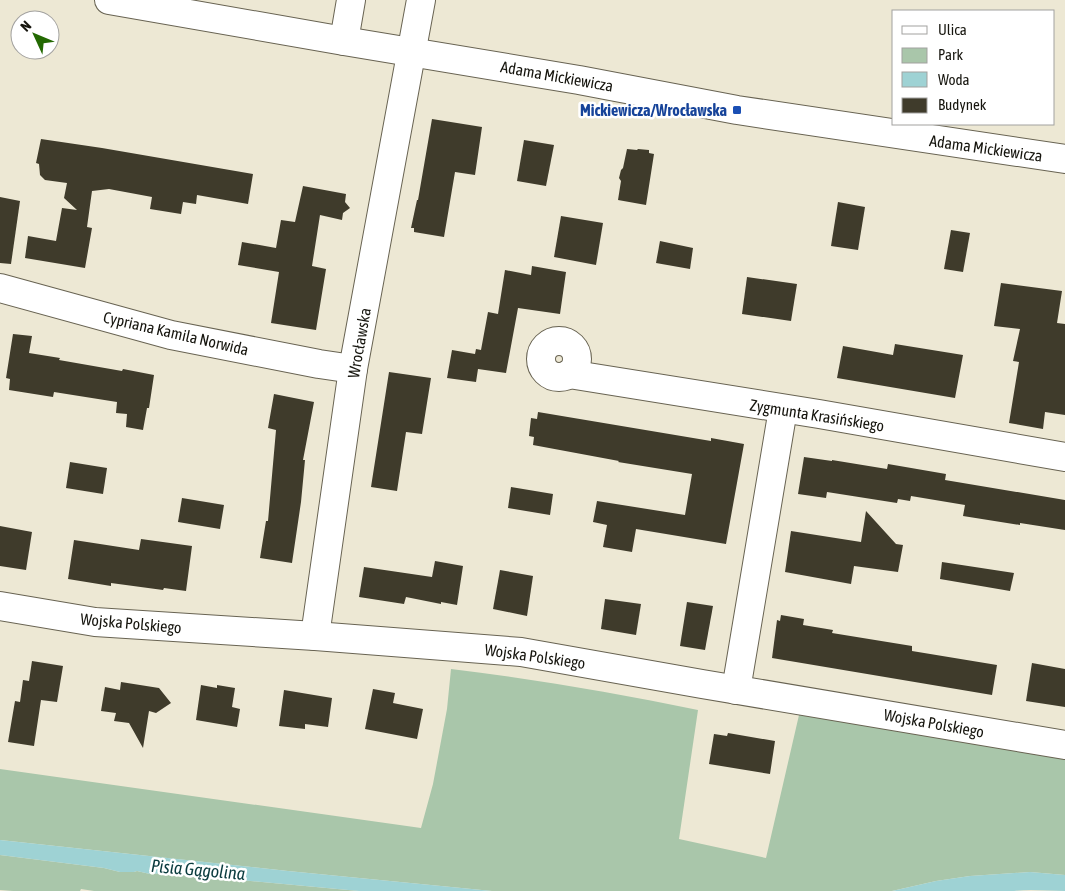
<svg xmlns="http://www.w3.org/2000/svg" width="1065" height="891" viewBox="0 0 1065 891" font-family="'Asap Condensed',sans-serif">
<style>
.green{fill:#a9c6aa}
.water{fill:#9ed2d4}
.building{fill:#3f3b2b}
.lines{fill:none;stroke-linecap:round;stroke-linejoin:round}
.minor-casing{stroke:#686352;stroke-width:30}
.minor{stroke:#fff;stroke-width:28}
.transit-dot{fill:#1a4fb4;stroke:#fff;stroke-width:2}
.labels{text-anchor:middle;stroke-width:5;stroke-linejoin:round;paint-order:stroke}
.street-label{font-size:16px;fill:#16150e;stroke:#fff}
.transit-label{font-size:16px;font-weight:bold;fill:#164399;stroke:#fff;text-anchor:end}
.water-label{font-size:18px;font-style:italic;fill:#0a3b3e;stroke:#fff}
</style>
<rect width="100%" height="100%" fill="#ede8d4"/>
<!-- green -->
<g class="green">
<path d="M 451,669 C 534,679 616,693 698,710 L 679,839 L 766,858 L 799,715 L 1065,757 L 1065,875 L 1030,872 L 970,876 L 936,881 L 892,891 L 492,891 L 288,871 L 0,840 L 0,769 L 421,828 L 433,784 L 447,709 Z"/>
<polygon points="0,855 104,868 120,872 134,872 137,871 150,874 166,873 359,891 94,891 81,889 80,891 13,891 0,890"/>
</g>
<!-- water -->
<g class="water">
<polygon points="0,840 288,871 492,891 359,891 166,873 150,874 137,871 134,872 120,872 104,868 0,855"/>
<path d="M 1030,872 L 1065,875 L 1065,891 C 1048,891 1031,889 1014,891 L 892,891 L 936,881 L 970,876 Z"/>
</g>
<!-- building -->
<g class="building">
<polygon points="432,119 482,127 475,175 455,172 444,237 414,232 414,228 411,228 417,200 418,200"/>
<polygon points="41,139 102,148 253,174 248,204 197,195 196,204 183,202 181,214 150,209 152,197 109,189 92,191 87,227 92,228 85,268 25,258 28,236 56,241 62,208 77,210 64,198 67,183 45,180 40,175 39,164 36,163"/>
<polygon points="524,140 554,145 546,186 517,181"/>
<polygon points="627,149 637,150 638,149 649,150 649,153 654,154 646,205 618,200 621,181 619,178 621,170 623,168"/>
<polygon points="303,186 346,194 345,202 350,208 343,213 342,220 320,215 312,266 326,269 316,330 271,323 279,272 238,265 242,242 276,248 281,220 295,222"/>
<polygon points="0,197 20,201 11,264 0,263"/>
<polygon points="838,202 865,207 858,250 831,246"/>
<polygon points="561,216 603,223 596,265 554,257"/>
<polygon points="951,230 970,233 963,272 944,269"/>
<polygon points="660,241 693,248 690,269 656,263"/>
<polygon points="532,266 566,272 560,314 518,308 506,373 478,369 476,382 447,378 452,350 475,354 476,349 481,350 488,312 498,314 505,270 531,275"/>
<polygon points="747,277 797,284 791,321 742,314"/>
<polygon points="1001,283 1062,291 1057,323 1065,324 1065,415 1045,412 1043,429 1009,423 1019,362 1013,361 1020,329 994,326"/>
<polygon points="13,334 32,336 29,353 60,358 59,360 122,371 123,369 154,375 149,408 147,408 143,430 126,427 127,414 116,413 117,402 54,392 53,397 9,390 10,379 6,378"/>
<polygon points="895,344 963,355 955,398 837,378 843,346 893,355"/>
<polygon points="389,372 431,378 422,434 406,432 397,491 371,487"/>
<polygon points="274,394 314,402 303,460 305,460 301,502 292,563 260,558 266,521 268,521 276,430 268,428"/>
<polygon points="538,412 711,441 711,438 744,444 726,544 636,529 632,552 603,547 607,525 593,522 597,501 685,515 692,474 618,462 619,461 533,445 534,437 529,436 531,418 537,419"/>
<polygon points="804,457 832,461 832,460 887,469 888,464 946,474 945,480 1065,500 1065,530 1020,523 1020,525 963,516 965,505 911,496 910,501 898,499 897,503 827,492 826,498 798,494"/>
<polygon points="70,462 107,468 103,494 66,488"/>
<polygon points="511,487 553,494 550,515 508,508"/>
<polygon points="182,498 224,505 220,529 178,522"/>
<polygon points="866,511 896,544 903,545 898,572 854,566 851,584 785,572 791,531 861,542"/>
<polygon points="0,526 32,532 26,570 0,566"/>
<polygon points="141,539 192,546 186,591 164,588 163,590 111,583 111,586 68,579 74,540 139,550"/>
<polygon points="435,561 463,566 457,605 441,602 441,604 406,597 404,604 359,597 364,567 432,577"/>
<polygon points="942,562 1014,573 1010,591 940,579"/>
<polygon points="500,570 533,576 527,616 493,609"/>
<polygon points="605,599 641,604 636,635 601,629"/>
<polygon points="687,602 713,606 705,650 680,646"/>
<polygon points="781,615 804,619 803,625 833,630 832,633 912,646 912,651 997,665 992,695 772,658 777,620 780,621"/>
<polygon points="32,661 63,666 57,702 41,700 34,746 8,742 15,701 20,702 23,680 29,681"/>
<polygon points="1032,663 1065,669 1065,707 1026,701"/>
<polygon points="121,682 159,688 171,703 156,713 149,711 143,748 129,723 114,721 116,713 101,711 105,687 120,690"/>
<polygon points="201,685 217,688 217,685 235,688 232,707 240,709 237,727 196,720"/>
<polygon points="373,689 395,693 393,703 423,709 417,739 365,729"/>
<polygon points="284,690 332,698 328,727 305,724 305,729 279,726"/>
<polygon points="728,733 775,741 770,774 709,764 714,734 727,736"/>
</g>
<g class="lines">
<defs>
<g id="minor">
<polyline points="109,0 344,41 579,80 737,110 1065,159"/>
<polyline points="344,41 351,0"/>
<polyline points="0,288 171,335 319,364 353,369"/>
<circle cx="559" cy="359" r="18"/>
<polyline points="569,374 819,414 1065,457"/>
<polyline points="0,606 95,622 315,636 521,652 702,684 1065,745"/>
<polyline points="315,636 353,369 421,0"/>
<polyline points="736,690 783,409"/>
</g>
</defs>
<!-- minor casing -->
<use href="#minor" class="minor-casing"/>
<!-- minor -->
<use href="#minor" class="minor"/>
</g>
<!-- markers -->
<rect class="transit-dot" x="732" y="105" width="10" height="10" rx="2.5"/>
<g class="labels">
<!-- street labels -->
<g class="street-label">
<text transform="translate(557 76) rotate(10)" y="6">Adama Mickiewicza</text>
<text transform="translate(986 148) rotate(8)" y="6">Adama Mickiewicza</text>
<text transform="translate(176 333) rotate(13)" y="6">Cypriana Kamila Norwida</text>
<text transform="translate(359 343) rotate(-80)" y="6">Wrocławska</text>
<text transform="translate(817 415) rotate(9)" y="6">Zygmunta Krasińskiego</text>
<text transform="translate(131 623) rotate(5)" y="6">Wojska Polskiego</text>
<text transform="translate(535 656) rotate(8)" y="6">Wojska Polskiego</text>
<text transform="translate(934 723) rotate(10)" y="6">Wojska Polskiego</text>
</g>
<!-- transit labels -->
<g class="transit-label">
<text x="727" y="116">Mickiewicza/Wrocławska</text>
</g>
<!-- water labels -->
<g class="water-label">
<text transform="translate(198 870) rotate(5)" y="6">Pisia Gągolina</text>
</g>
</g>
<!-- legend -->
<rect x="892" y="10" width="162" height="115" fill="#ffffff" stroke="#a2a19f"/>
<rect x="902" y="26" width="25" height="8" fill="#ffffff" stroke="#a2a19f"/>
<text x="938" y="35" font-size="15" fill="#16150e">Ulica</text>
<rect x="902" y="48" width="25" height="15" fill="#a9c6aa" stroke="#a2a19f"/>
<text x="938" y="60" font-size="15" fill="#16150e">Park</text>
<rect x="902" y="72" width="25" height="15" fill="#9ed2d4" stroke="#a2a19f"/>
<text x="938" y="85" font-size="15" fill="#16150e">Woda</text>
<rect x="902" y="98" width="25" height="15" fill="#3f3b2b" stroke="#a2a19f"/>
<text x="938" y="110" font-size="15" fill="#16150e">Budynek</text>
<!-- north arrow -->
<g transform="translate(35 35) rotate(314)"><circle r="24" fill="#ffffff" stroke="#a2a19f"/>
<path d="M0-4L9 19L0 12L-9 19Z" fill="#236902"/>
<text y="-8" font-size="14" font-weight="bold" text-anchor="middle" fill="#16150e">N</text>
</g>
</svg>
